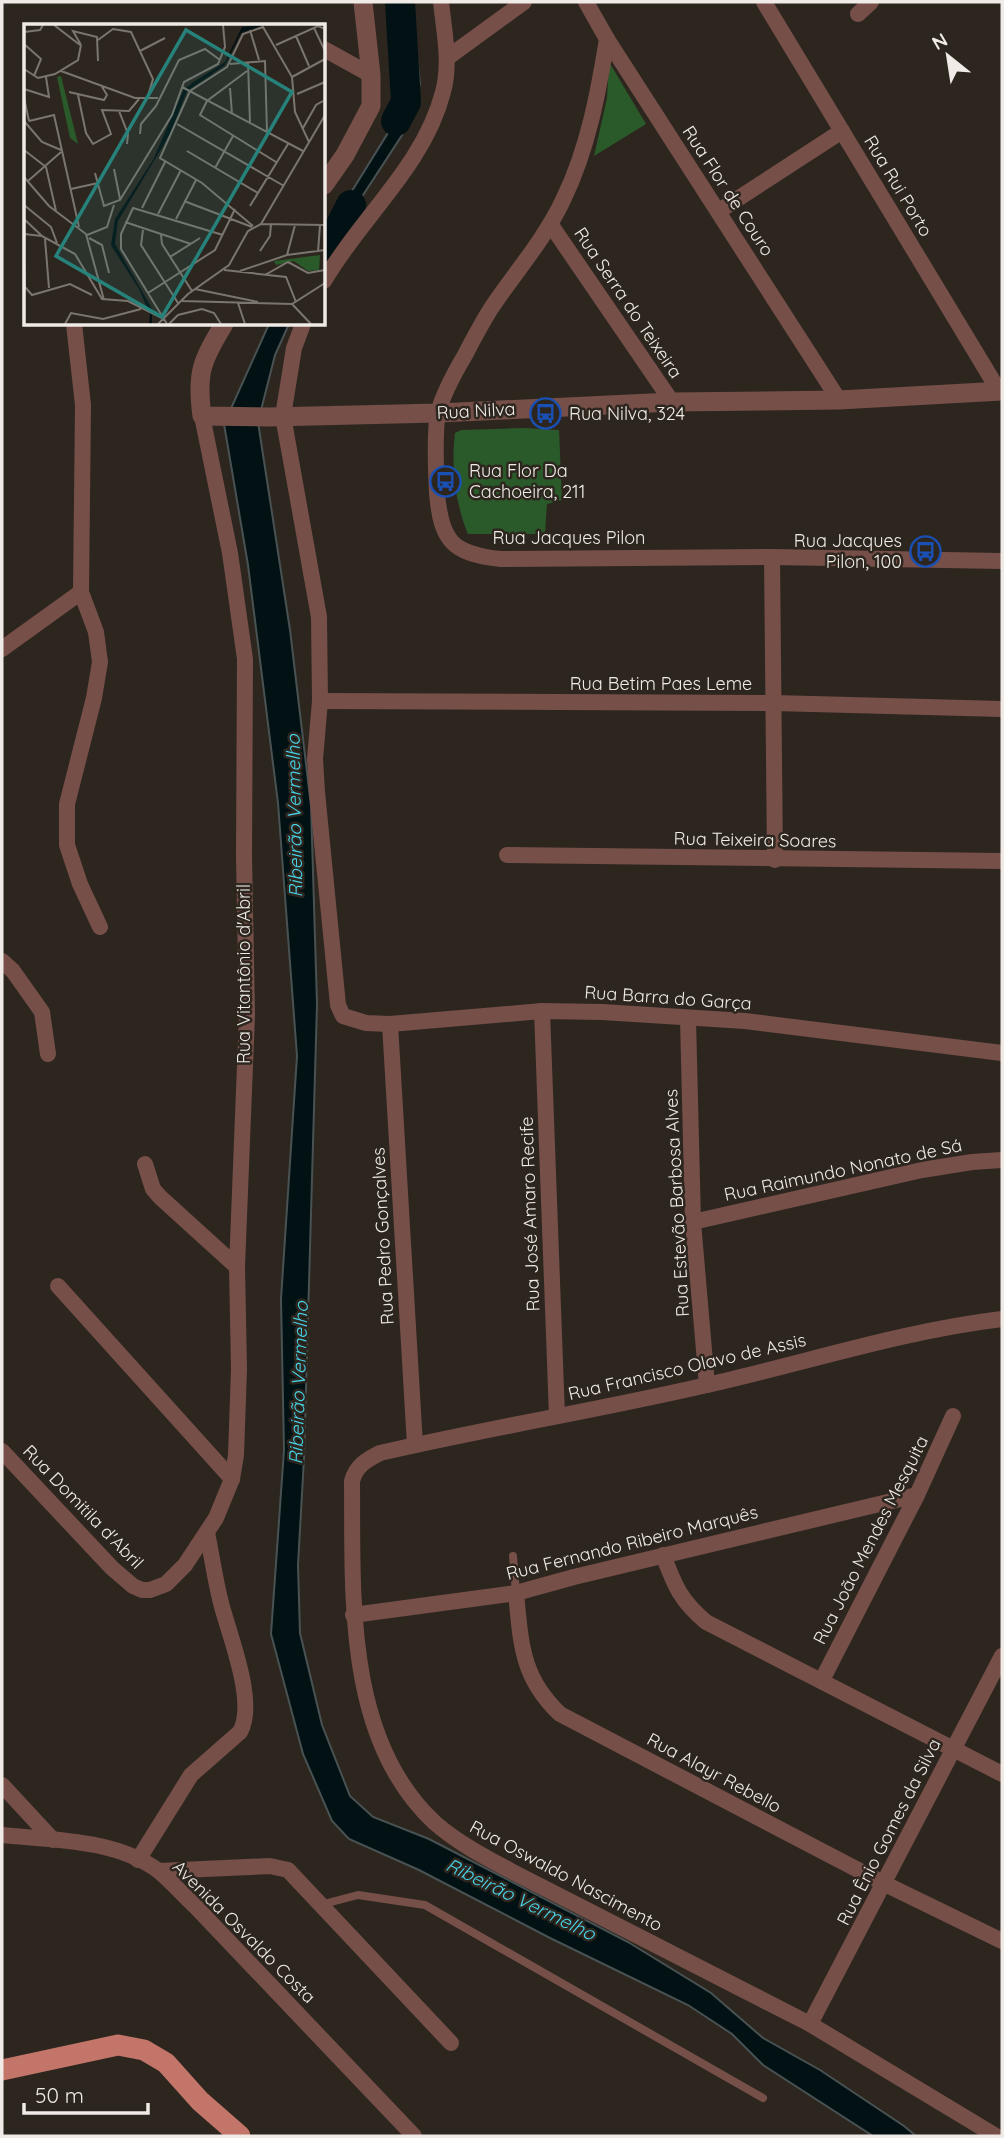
<svg xmlns="http://www.w3.org/2000/svg" width="1004" height="2138" viewBox="0 0 1004 2138" font-family="Quicksand,sans-serif">
<style>
.green{fill:#2a5a29}
.water{fill:#021114;stroke:#495253;stroke-width:2}
.lines{fill:none;stroke-linecap:round;stroke-linejoin:round}
.river{stroke:#021114;stroke-width:30}
.service{stroke:#764f49;stroke-width:8}
.minor{stroke:#764f49;stroke-width:16}
.tertiary{stroke:#764f49;stroke-width:19}
.primary{stroke:#c47569;stroke-width:21}
.labels{text-anchor:middle;stroke-width:5;stroke-linejoin:round;paint-order:stroke}
.street-label{font-size:18px;fill:#f0ebe6;stroke:#2d261f}
.poi-label{font-size:18px;fill:#f0ebe6;stroke:#2d261f;text-anchor:start}
.water-label{font-size:19px;font-style:italic;fill:#48d3e8;stroke:#2d261f}
.inset-river{fill:none;stroke:#021114;stroke-width:3.5}
.inset-road{fill:none;stroke:#7b756f;stroke-width:2}
.view{fill:#26827a;fill-opacity:0.15;stroke:#26827a;stroke-width:3.5}
.inset-edge{fill:none;stroke:#f0ebe6;stroke-width:3.5}
</style>
<rect width="100%" height="100%" fill="#2d261f"/>
<!-- green -->
<g class="green">
<polygon points="609,62 646,124 594,156 607,98"/>
<path d="M 523,428 L 559,430 L 562,500 L 547,504 L 545,534 L 468,534 C 455,503 451,466 455,433 L 461,430 Z"/>
</g>
<!-- water -->
<g class="water">
<polygon points="402,2 411,2 420,84 406,129 324,255 324,236 391,128 412,65"/>
<polygon points="269,324 289,324 275,355 258,422 290,630 311,806 317,1004 304,1458 298,1565 300,1633 322,1725 350,1796 373,1817 429,1839 628,1942 711,1993 763,2038 820,2070 904,2126 916,2136 873,2136 763,2065 732,2034 688,2005 550,1938 419,1870 349,1839 332,1821 303,1754 271,1634 284,1450 281,1299 297,1056 278,803 248,565 224,424"/>
</g>
<g class="lines">
<!-- river -->
<g class="river">
<polyline points="396,121 406,102 400,2"/>
<polyline points="324,258 351,205"/>
</g>
<!-- service -->
<g class="service">
<polyline points="513,1556 516,1593"/>
<polyline points="320,1905 358,1895 425,1905 763,2098"/>
</g>
<!-- minor -->
<g class="minor">
<polyline points="586,2 607,39 839,400"/>
<polyline points="764,2 999,391"/>
<polyline points="858,14 871,2"/>
<path d="M 607,39 C 598,94 588,148 564,198 C 546,237 518,269 494,304 C 483,320 474,338 465,355 C 455,372 443,393 438,413 C 434,433 436,472 437,493 C 441,542 453,554 501,559 L 772,557 L 1002,561"/>
<polyline points="324,49 371,75"/>
<polyline points="447,58 524,2"/>
<polyline points="719,211 842,131"/>
<polyline points="551,225 672,402"/>
<path d="M 324,281 C 361,217 424,166 443,92 C 451,63 444,31 441,2"/>
<polyline points="74,324 83,405 81,592 96,632 100,662 94,698 67,804 67,845 80,884 100,927"/>
<polyline points="303,324 294,348 283,416 319,617 320,701 315,759 317,792 338,1005 343,1016 366,1023 390,1024 542,1011 602,1012 745,1021 1002,1053"/>
<polyline points="772,557 775,860"/>
<polyline points="2,649 81,592"/>
<polyline points="320,701 774,703 1002,709"/>
<polyline points="507,855 1002,861"/>
<polyline points="2,961 13,971 42,1012 48,1054"/>
<polyline points="542,1011 557,1416"/>
<polyline points="688,1019 693,1222 707,1385"/>
<polyline points="390,1024 415,1445"/>
<polyline points="145,1164 153,1189 160,1197 237,1267"/>
<polyline points="693,1222 922,1170 972,1162 1002,1160"/>
<polyline points="58,1286 232,1479"/>
<polyline points="2,1451 112,1568 133,1586 142,1590 150,1590 166,1584 185,1565 216,1518 232,1479 236,1455 239,1369 237,1267 247,1015 244,856 245,659 230,553 202,416"/>
<path d="M 663,1555 C 675,1586 680,1600 706,1622 L 1002,1774"/>
<path d="M 516,1593 C 521,1643 521,1677 560,1714 L 885,1884 L 1002,1941"/>
<polyline points="353,1615 516,1593 574,1577 917,1495"/>
<polyline points="822,1680 917,1495 953,1416"/>
<polyline points="2,1785 53,1840"/>
<path d="M 2,1835 C 53,1840 117,1839 160,1872 C 172,1882 183,1895 195,1906 L 414,2136"/>
<path d="M 138,1860 L 191,1775 L 240,1732 C 257,1702 229,1635 221,1603 C 215,1580 212,1556 207,1533"/>
<polyline points="159,1871 270,1866 288,1870 451,2043"/>
<polyline points="810,2024 1002,1656"/>
<path d="M 996,2136 L 810,2024 L 511,1871 C 485,1857 458,1843 435,1823 C 344,1739 353,1594 352,1481 C 356,1466 366,1460 380,1453 C 488,1428 599,1410 707,1385 C 805,1363 902,1331 1002,1319"/>
</g>
<!-- tertiary -->
<g class="tertiary">
<polyline points="324,185 345,155 371,106 371,75 363,2"/>
<path d="M 224,324 C 202,361 196,372 202,416 L 270,417 L 438,413 L 672,402 L 839,400 L 1002,391"/>
</g>
<!-- primary -->
<polyline class="primary" points="2,2070 118,2045 144,2050 166,2063 200,2101 240,2136"/>
</g>
<!-- icons -->
<defs>
<symbol id="bus-ring" viewBox="-11 -11 22 22"><circle r="9.5" fill="#2d261f" stroke="#1a4fb4" stroke-width="1.5"/><path d="M-5-6H5V4H4V6H2V4H-2V6H-4V4H-5ZM-3.5-4V0h7V-4ZM-3.5 1.2v1.5H-2V1.2ZM2 1.2v1.5H3.5V1.2Z" fill="#1a4fb4"/></symbol>
</defs>
<g fill-rule="evenodd">
<use href="#bus-ring" x="528" y="396" width="35" height="35"/>
<use href="#bus-ring" x="428" y="464" width="35" height="35"/>
<use href="#bus-ring" x="908" y="534" width="35" height="35"/>
</g>
<g class="labels">
<!-- street labels -->
<g class="street-label">
<text transform="translate(898 186) rotate(59)" y="6">Rua Rui Porto</text>
<text transform="translate(728 191) rotate(57)" y="6">Rua Flor de Couro</text>
<text transform="translate(628 303) rotate(56)" y="6">Rua Serra do Teixeira</text>
<text transform="translate(476 411) rotate(-3)" y="6">Rua Nilva</text>
<text x="569" y="544">Rua Jacques Pilon</text>
<text x="661" y="690">Rua Betim Paes Leme</text>
<text transform="translate(755 840) rotate(1)" y="6">Rua Teixeira Soares</text>
<text transform="translate(244 974) rotate(-90)" y="6">Rua Vitantônio d'Abril</text>
<text transform="translate(668 998) rotate(4)" y="6">Rua Barra do Garça</text>
<text transform="translate(843 1170) rotate(-12)" y="6">Rua Raimundo Nonato de Sá</text>
<text transform="translate(677 1203) rotate(-93)" y="6">Rua Estevão Barbosa Alves</text>
<text transform="translate(530 1214) rotate(-92)" y="6">Rua José Amaro Recife</text>
<text transform="translate(383 1236) rotate(-93)" y="6">Rua Pedro Gonçalves</text>
<text transform="translate(687 1367) rotate(-13)" y="6">Rua Francisco Olavo de Assis</text>
<text transform="translate(83 1507) rotate(46)" y="6">Rua Domitila d'Abril</text>
<text transform="translate(871 1540) rotate(-63)" y="6">Rua João Mendes Mesquita</text>
<text transform="translate(632 1543) rotate(-14)" y="6">Rua Fernando Ribeiro Marquês</text>
<text transform="translate(714 1773) rotate(28)" y="6">Rua Alayr Rebello</text>
<text transform="translate(889 1832) rotate(-63)" y="6">Rua Ênio Gomes da Silva</text>
<text transform="translate(566 1876) rotate(28)" y="6">Rua Oswaldo Nascimento</text>
<text transform="translate(244 1932) rotate(45)" y="6">Avenida Osvaldo Costa</text>
</g>
<!-- poi labels -->
<g class="poi-label">
<text x="569" y="420">Rua Nilva, 324</text>
<text x="469" y="477">Rua Flor Da<tspan x="469" dy="21">Cachoeira, 211</tspan></text>
<text x="902" y="547" text-anchor="end">Rua Jacques<tspan x="902" dy="21">Pilon, 100</tspan></text>
</g>
<!-- water labels -->
<g class="water-label">
<text transform="translate(294 816) rotate(-91)" y="7">Ribeirão Vermelho</text>
<text transform="translate(298 1383) rotate(-88)" y="7">Ribeirão Vermelho</text>
<text transform="translate(521 1899) rotate(26)" y="7">Ribeirão Vermelho</text>
</g>
</g>
<!-- overview -->
<g transform="translate(24 24)">
<rect width="301" height="301" fill="#2d261f"/>
<path d="M 37,52 L 54,120 L 46,114 L 33,53 ZM 296,231 L 295,246 L 284,247 L 270,237 L 252,241 L 250,237 Z" fill="#2a5a29"/>
<path d="M 241,1 L 217,9 L 201,41 L 163,67 L 146,110 L 94,197 L 91,220 L 128,285 L 128,300 L 125,300 L 126,290 L 115,265 L 87,221 L 91,195 L 129,136 L 160,65 L 201,38 L 218,3 Z" fill="#021114"/>
<path class="inset-river" d="M 168,61 L 187,49"/>
<path class="inset-road" d="M 30,1 L 56,21M 290,4 L 301,27M 226,6 L 235,36M 0,8 L 16,6 L 19,1M 272,12 L 285,42M 74,16 L 89,5 L 107,8 L 129,55 L 123,75M 0,20 L 17,35 L 10,52M 57,21 L 49,7 L 73,13 L 74,37M 252,21 L 294,2 L 301,5M 116,27 L 141,14M 224,38 L 226,99M 206,40 L 241,37 L 243,108M 0,45 L 14,54 L 31,50 L 54,36 L 57,21M 37,47 L 111,74 L 134,74M 223,47 L 183,77 L 176,91 L 252,138M 268,53 L 301,35M 158,63 L 279,127M 206,64 L 208,90M 0,65 L 25,73 L 22,53M 45,68 L 80,76 L 83,71 L 77,61M 273,70 L 301,58M 54,71 L 62,109 L 69,120 L 87,110 L 78,86 L 105,87 L 115,75M 0,74 L 5,97M 95,87 L 104,110 L 103,120M 0,97 L 18,118 L 37,126M 5,97 L 30,91 L 55,203M 153,100 L 260,162M 279,104 L 292,81 L 299,77M 116,110 L 117,100 L 132,82 L 155,36 L 181,25 L 196,36M 0,126 L 22,143 L 32,187M 163,127 L 234,169M 191,144 L 209,112M 90,145 L 96,175M 71,149 L 80,182 L 96,176 L 148,91 L 160,58 L 194,40 L 201,23 L 199,1M 0,153 L 25,182 L 62,210 L 80,276M 4,157 L 37,128M 47,165 L 74,159M 160,177 L 228,203M 0,181 L 27,203 L 33,219M 226,182 L 264,120M 118,184 L 141,138M 134,190 L 157,146M 0,195 L 18,212M 152,195 L 172,156M 101,198 L 167,220M 237,200 L 301,201M 229,202 L 178,159 L 136,134 L 166,67 L 203,43 L 219,10 L 239,3 L 268,53 L 271,88 L 285,118M 119,206 L 117,221 L 154,279M 0,210 L 18,212 L 51,230 L 78,275 L 104,277 L 138,294M 63,211 L 83,203 L 90,181M 137,211 L 138,220 L 168,267M 65,214 L 78,221 L 85,249M 21,215 L 25,264M 236,227 L 246,212 L 247,200M 294,228 L 296,201M 263,231 L 271,201M 146,233 L 176,214M 0,237 L 1,263 L 8,271 L 46,260 L 68,271M 200,246 L 262,253 L 272,278M 216,247 L 263,231 L 301,226M 241,251 L 264,238 L 284,249 L 301,246M 171,265 L 234,278M 124,269 L 191,226 L 211,185M 158,277 L 268,280 L 301,259M 214,279 L 221,300M 268,280 L 287,300M 41,300 L 47,289 L 79,295 L 117,285M 134,300 L 164,270 L 205,241 L 224,207 L 237,200 L 301,91M 143,300 L 97,225 L 97,210 L 109,184 L 199,211M 145,300 L 154,291 L 178,285 L 190,289 L 197,300"/>
<path class="view" d="M 162,6 L 268,68 L 138,293 L 32,232 Z"/>
<rect width="301" height="301" class="inset-edge"/>
</g>
<!-- border -->
<rect width="1004" height="2138" fill="none" stroke="#f0ebe6" stroke-width="7"/>
<!-- north arrow -->
<g transform="translate(948 56) rotate(330)" stroke="#2d261f" stroke-width="5" paint-order="stroke">
<path d="M0-5L12 26L0 18L-12 26Z" fill="#f0ebe6"/>
<text y="-10" font-size="19" font-weight="bold" text-anchor="middle" fill="#f0ebe6">N</text>
</g>
<!-- scale -->
<path d="M24 2103v10h124v-10" fill="none" stroke="#f0ebe6" stroke-width="3.5"/>
<text x="35" y="2103" font-size="21" fill="#f0ebe6" stroke="#2d261f" stroke-width="5" paint-order="stroke">50 m</text>
</svg>
